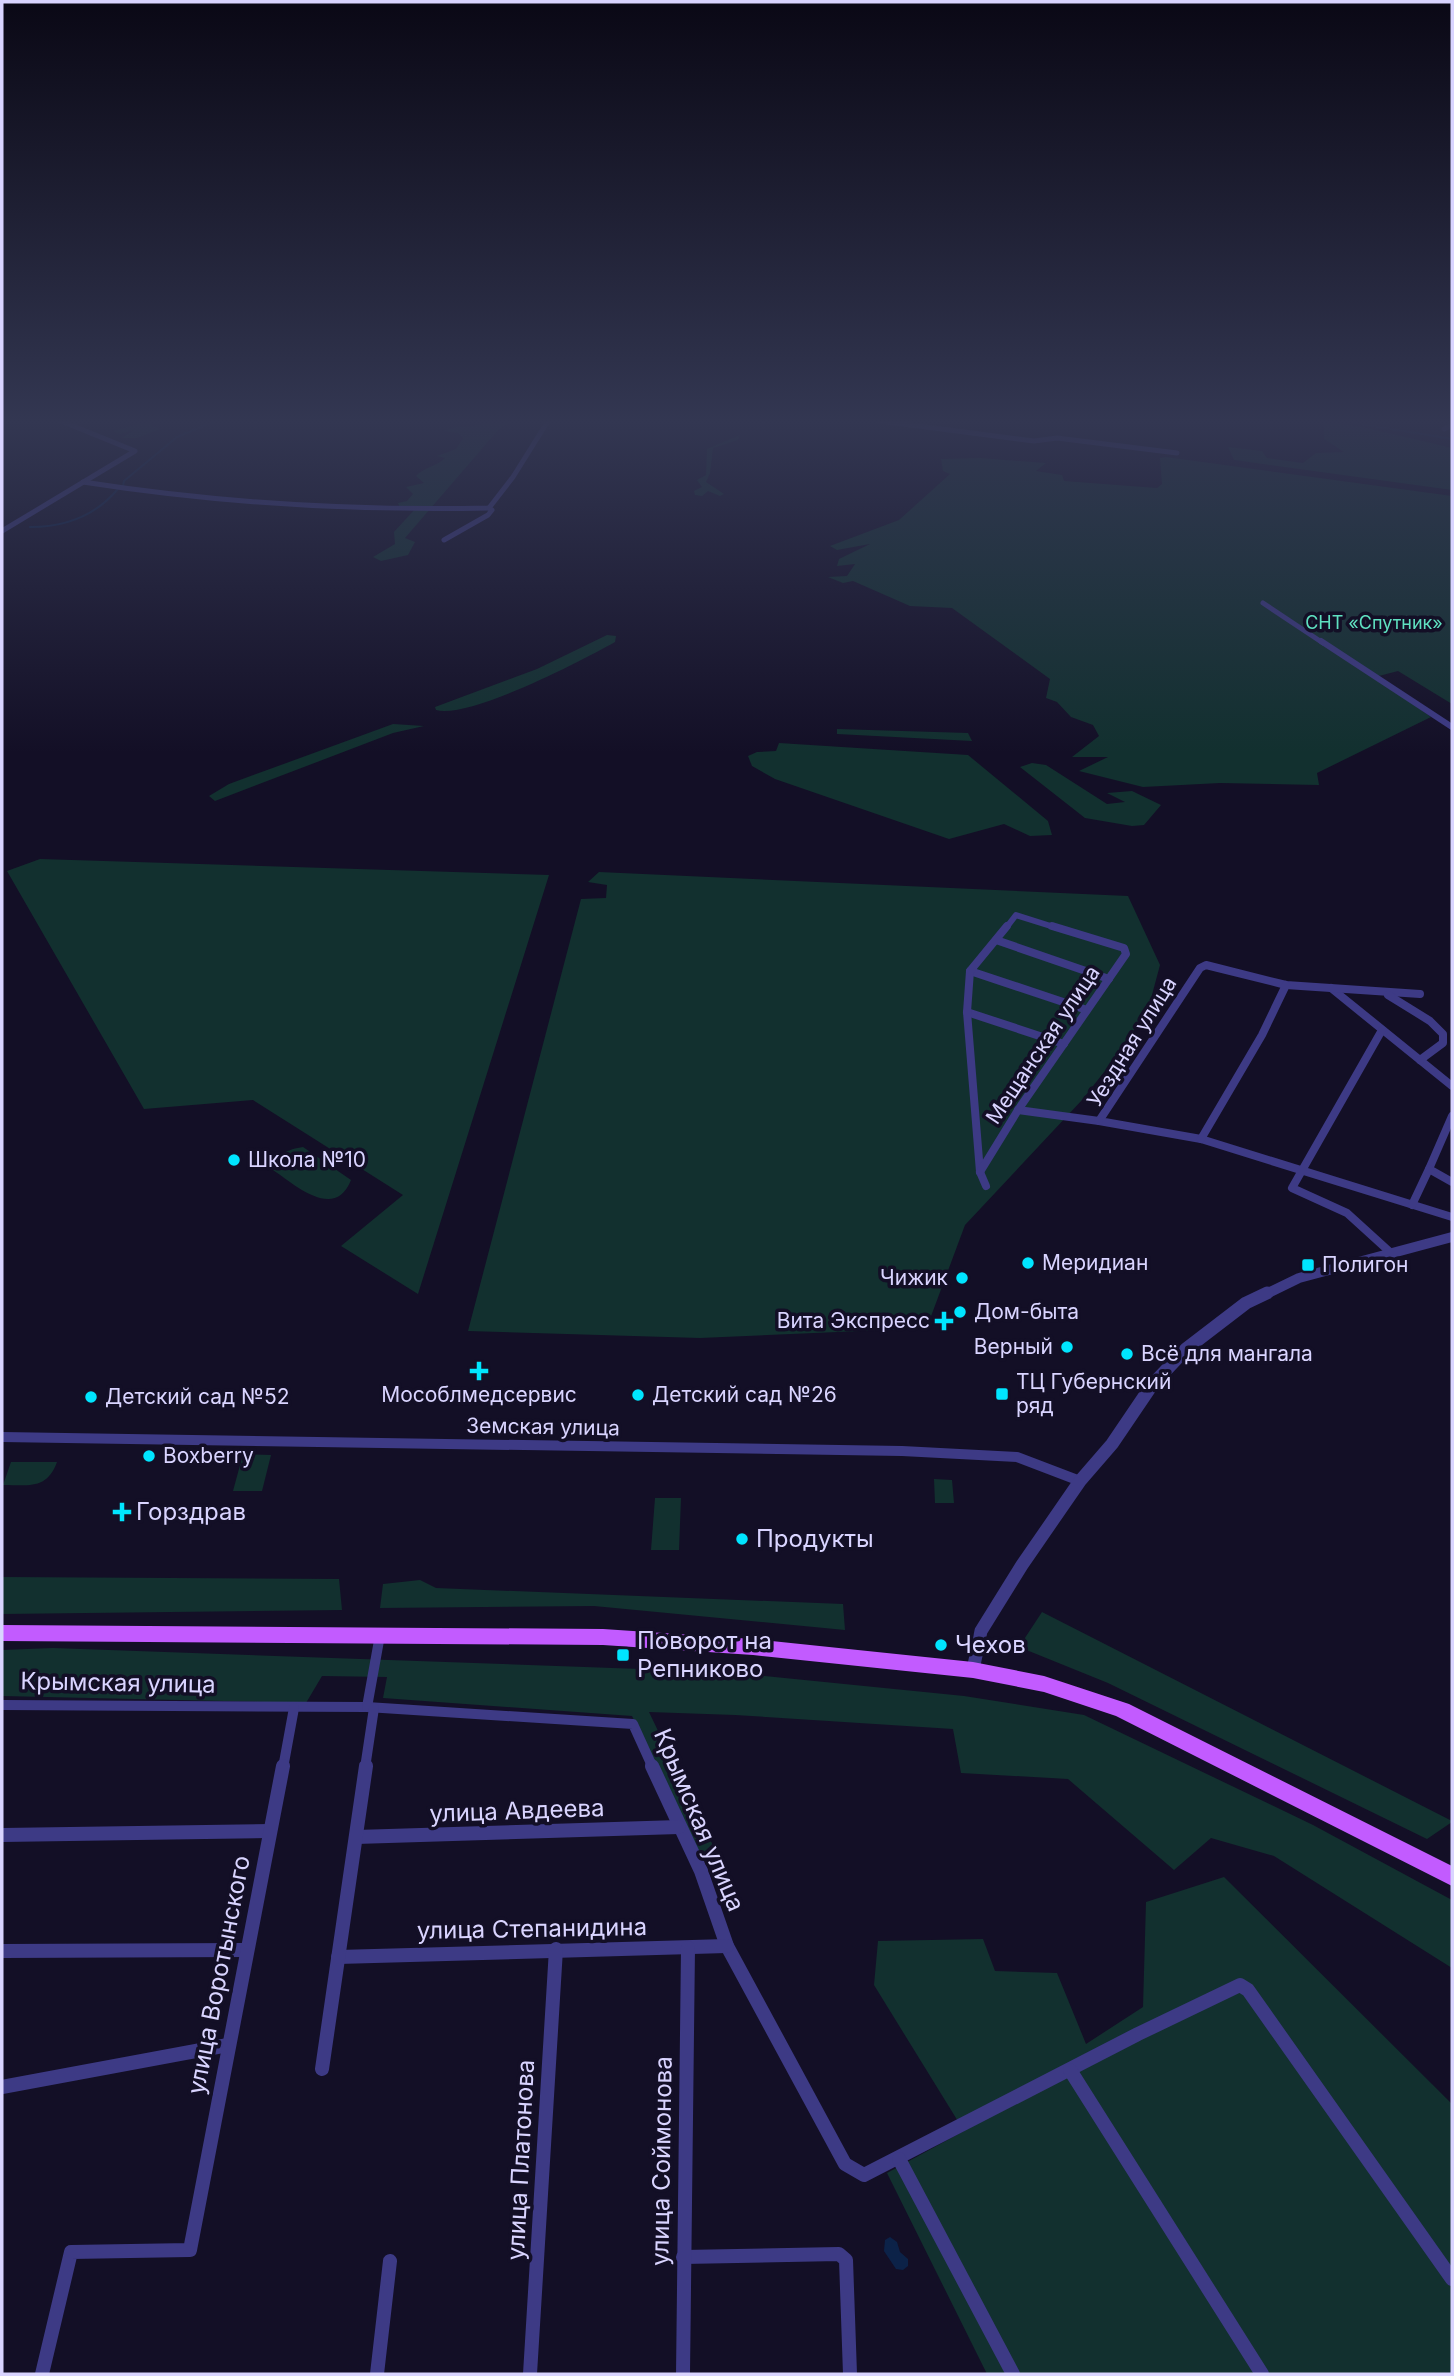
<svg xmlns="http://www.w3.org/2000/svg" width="1454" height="2376" viewBox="0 0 1454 2376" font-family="Inter,sans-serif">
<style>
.green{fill:#12302f}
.water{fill:#0c2248}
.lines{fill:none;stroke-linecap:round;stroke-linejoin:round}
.stream{stroke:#0c2248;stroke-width:2}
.minor-far4{stroke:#3d3a85;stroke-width:5}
.minor-far3{stroke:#3d3a85;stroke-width:6}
.minor-far2{stroke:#3d3a85;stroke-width:8}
.minor-far1{stroke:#3d3a85;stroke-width:10}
.minor{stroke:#3d3a85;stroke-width:14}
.tertiary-far1{stroke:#3d3a85;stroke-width:10}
.tertiary{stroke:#3d3a85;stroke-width:13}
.primary{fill:#c25bff;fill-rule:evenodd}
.poi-dot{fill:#00e5ff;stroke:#130f26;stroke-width:2.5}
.labels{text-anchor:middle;stroke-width:7;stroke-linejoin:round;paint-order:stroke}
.far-park-label{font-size:18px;fill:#5fe0c0;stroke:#130f26}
.street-label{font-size:21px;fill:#d9d4ff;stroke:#130f26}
.poi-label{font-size:21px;fill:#d9d4ff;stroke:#130f26;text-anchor:start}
.near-poi-label{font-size:24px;fill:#d9d4ff;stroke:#130f26;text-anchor:start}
.near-street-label{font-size:24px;fill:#d9d4ff;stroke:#130f26}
</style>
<rect width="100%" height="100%" fill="#130f26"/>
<!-- green -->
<g class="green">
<polygon points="149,421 165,421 151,425 160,429 137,438 122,438 134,430 120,434 113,431"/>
<path d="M 490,421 L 513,421 L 499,429 L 405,538 L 415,542 L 408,555 L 381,561 L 373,557 L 395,544 L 394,532 L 415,509 L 400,508 L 398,503 L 407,501 L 413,494 L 406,487 L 424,483 L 416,476 C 424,467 436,467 445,458 L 437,456 L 456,449 L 463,438 L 458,433 L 444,431 C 458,424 475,429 490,421 Z"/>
<polygon points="1324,422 1363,427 1452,448 1452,490 1234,460 1228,447 1262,451 1267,458 1303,463 1316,453 1344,452 1324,439"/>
<polygon points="740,435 738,440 713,448 710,473 706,482 724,494 720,496 708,491 702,496 695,495 694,491 702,487 697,480 706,475 707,449"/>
<polygon points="1166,457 1452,496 1452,704 1398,671 1375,677 1431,717 1317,773 1319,785 1220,783 1143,787 1079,771 1108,757 1072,757 1099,736 1093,725 1071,717 1057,702 1046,698 1050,679 952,608 910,606 853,581 843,583 828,577 847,576 855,564 837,566 839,559 870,544 837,550 830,546 899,520 950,474 943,471 941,459 980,458 1046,463 1036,471 1062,475 1064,481 1157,488 1162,484 1160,458"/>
<path d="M 607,635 L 616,636 L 615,642 C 583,660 470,719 436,710 L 435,707 L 537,669 Z"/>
<polygon points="393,724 424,726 393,733 215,801 209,796 229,784"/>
<polygon points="837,729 968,733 972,741 837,734"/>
<polygon points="779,743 968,755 1048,821 1052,835 1030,836 1004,824 949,839 775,779 752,766 748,756 757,752 776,751"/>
<polygon points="1032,763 1046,765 1107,804 1125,802 1107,793 1132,791 1161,805 1144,825 1132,826 1085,818 1020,767"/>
<polygon points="40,859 549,875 418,1294 341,1246 403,1195 253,1100 144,1109 7,871"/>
<polygon points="599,872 1128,896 1160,965 1149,1006 1123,1048 1082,1100 965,1225 930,1319 907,1329 700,1338 468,1331 581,899 606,898 607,885 588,882"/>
<path d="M 303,1147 L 351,1180 C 335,1221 295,1185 273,1170 C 273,1155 289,1149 303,1147 Z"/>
<polygon points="243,1454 271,1455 262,1491 233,1491"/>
<path d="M 11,1462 L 57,1462 C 47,1490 28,1485 3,1485 Z"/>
<polygon points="934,1479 952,1480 954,1503 935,1503"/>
<polygon points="655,1498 681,1498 679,1550 651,1550"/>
<polygon points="2,1577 339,1579 342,1610 2,1614"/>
<polygon points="420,1580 436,1588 843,1604 845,1630 594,1606 380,1608 383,1584"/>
<polygon points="1042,1612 1452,1821 1452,1822 1427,1839 1108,1683 1019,1647"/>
<polygon points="53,1648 724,1672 964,1696 1084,1715 1313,1825 1452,1900 1452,1968 1274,1856 1211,1838 1174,1870 1068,1779 961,1773 953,1729 735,1715 649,1712 719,1858 699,1854 632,1716 383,1698 387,1677 322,1676 306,1703 2,1696 2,1650"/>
<polygon points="1224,1877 1452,2104 1452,2374 987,2374 887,2173 964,2131 874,1985 878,1941 983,1939 995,1971 1057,1973 1086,2044 1143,2007 1146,1902"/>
</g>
<!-- water -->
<polygon class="water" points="890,2237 897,2242 900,2252 908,2259 908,2266 903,2270 896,2269 884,2251 885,2240"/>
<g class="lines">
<!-- stream -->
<g class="stream">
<polyline points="1349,422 1452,439"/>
<polyline points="123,486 124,481 177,437 215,421"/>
<path d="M 30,527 C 65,527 94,517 117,490"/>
</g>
<!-- minor-far4 -->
<g class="minor-far4">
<polyline points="880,421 1034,441 1057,438 1177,453"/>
<polyline points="1444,429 1452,425"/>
<path d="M 83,482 C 218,503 352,511 489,508 L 513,477 L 548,421"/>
<polyline points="2,531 135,451 61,421"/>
<polyline points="444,540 488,515 492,510 489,508"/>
<polyline points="1263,603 1323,643"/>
</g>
<!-- minor-far3 -->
<g class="minor-far3">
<polyline points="1321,641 1452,727"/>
<polyline points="1006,928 1016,915 1057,928"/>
</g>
<!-- minor-far2 -->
<g class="minor-far2">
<polyline points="996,940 1109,979"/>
<polyline points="970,971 1087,1010"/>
<polyline points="1331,988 1452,1086"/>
<polyline points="1420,994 1286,985 1206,965 1200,968 1099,1121 1201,1139 1452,1217"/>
<polyline points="1388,995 1430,1021 1443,1034 1443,1043 1420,1060"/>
<polyline points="967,1012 1064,1044"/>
<polyline points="1382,1030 1292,1188 1347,1213 1391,1253"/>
<polyline points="1018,1110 1099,1121"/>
<polyline points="1452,1116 1429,1169 1452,1182"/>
<polyline points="1201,1139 1262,1035 1286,985"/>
<polyline points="980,1172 986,1186"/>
<polyline points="980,1172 967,1012 970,971 1007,926"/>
<polyline points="980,1172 1018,1110 1126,954 1124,948 1052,926"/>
<polyline points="1412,1205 1429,1169"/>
</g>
<!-- minor-far1 -->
<g class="minor-far1">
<polyline points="2,1437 902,1451 1017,1457 1080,1481"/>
<polyline points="2,1705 367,1707 633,1724 653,1768"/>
<polyline points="367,1707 380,1635"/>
<polyline points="283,1768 294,1708"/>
<polyline points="365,1768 374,1708"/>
</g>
<!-- minor -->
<g class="minor">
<polyline points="652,1766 701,1871 727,1946 845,2164 864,2175 1138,2034 1240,1985 1248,1990 1452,2279"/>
<polyline points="2,1835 270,1831"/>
<polyline points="356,1837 679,1827"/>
<polyline points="2,1951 246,1950"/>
<polyline points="338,1957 727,1946"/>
<polyline points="322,2069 366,1766"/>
<polyline points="1070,2070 1262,2374"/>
<polyline points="2,2087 228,2045"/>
<polyline points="899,2159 1013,2374"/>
<polyline points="683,2257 839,2254 846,2260 850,2374"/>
<polyline points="42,2374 71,2252 190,2250 283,1766"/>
<polyline points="377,2374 390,2261"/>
<polyline points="530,2374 556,1949"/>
<polyline points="683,2374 688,1948"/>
</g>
<!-- tertiary-far1 -->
<polyline class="tertiary-far1" points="1264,1295 1299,1278 1452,1237"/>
<!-- tertiary -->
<polyline class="tertiary" points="973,1670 981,1631 1022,1565 1080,1481 1112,1444 1152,1385 1186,1349 1246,1303 1267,1293"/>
<!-- primary -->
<polygon class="primary" points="2,1625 603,1629 753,1639 973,1662 1044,1676 1129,1704 1452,1866 1452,1886 1116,1716 1044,1692 973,1678 753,1655 603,1645 2,1641"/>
</g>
<!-- sky -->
<linearGradient id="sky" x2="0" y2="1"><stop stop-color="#0a0815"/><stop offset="0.56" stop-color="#333752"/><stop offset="1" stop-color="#333752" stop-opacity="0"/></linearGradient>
<rect width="1454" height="753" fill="url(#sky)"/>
<!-- markers -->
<g class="poi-dot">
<circle cx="234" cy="1160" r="7"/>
<circle cx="1028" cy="1263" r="7"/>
<rect x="1301" y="1258" width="14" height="14" rx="3.5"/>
<circle cx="962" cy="1278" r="7"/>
<circle cx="960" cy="1312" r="7"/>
<path d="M940.5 1310.5h7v7h7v7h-7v7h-7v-7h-7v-7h7z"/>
<circle cx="1067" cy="1347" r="7"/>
<circle cx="1127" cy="1354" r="7"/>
<path d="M475.5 1360.5h7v7h7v7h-7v7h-7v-7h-7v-7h7z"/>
<rect x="995" y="1387" width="14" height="14" rx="3.5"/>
<circle cx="638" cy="1395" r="7"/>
<circle cx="91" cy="1397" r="7"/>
<circle cx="149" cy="1456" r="7"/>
<path d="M118.5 1501.5h7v7h7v7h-7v7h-7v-7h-7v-7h7z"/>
<circle cx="742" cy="1539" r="7"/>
<circle cx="941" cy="1645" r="7"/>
<rect x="616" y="1648" width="14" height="14" rx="3.5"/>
</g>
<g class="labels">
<!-- far-park labels -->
<g class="far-park-label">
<text x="1374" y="629">СНТ «Спутник»</text>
</g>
<!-- street labels -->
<g class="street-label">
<text transform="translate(1132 1042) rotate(-58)" y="7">Уездная улица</text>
<text transform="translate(1043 1045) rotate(-56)" y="7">Мещанская улица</text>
<text transform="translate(543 1427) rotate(1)" y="7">Земская улица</text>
</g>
<!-- poi labels -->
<g class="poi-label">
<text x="248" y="1167">Школа №10</text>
<text x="1042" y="1270">Меридиан</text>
<text x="1322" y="1272">Полигон</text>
<text x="948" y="1285" text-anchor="end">Чижик</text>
<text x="974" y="1319">Дом-быта</text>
<text x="930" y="1328" text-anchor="end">Вита Экспресс</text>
<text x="1053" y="1354" text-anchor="end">Верный</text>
<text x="1141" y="1361">Всё для мангала</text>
<text x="1016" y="1389">ТЦ Губернский<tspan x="1016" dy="24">ряд</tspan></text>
<text x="479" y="1402" text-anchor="middle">Мособлмедсервис</text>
<text x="652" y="1402">Детский сад №26</text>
<text x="105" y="1404">Детский сад №52</text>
<text x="163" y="1463">Boxberry</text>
</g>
<!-- near-poi labels -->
<g class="near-poi-label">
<text x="136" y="1520">Горздрав</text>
<text x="756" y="1547">Продукты</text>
<text x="637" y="1649">Поворот на<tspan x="637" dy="28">Репниково</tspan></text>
<text x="955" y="1653">Чехов</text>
</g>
<!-- near-street labels -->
<g class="near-street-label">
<text transform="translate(118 1683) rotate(1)" y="8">Крымская улица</text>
<text transform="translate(517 1811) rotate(-2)" y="8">улица Авдеева</text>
<text transform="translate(699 1820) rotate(67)" y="8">Крымская улица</text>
<text transform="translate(532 1929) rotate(-1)" y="8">улица Степанидина</text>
<text transform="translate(219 1975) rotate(-79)" y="8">улица Воротынского</text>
<text transform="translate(521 2160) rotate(-87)" y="8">улица Платонова</text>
<text transform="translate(662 2161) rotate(-89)" y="8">улица Соймонова</text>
</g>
</g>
<!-- border -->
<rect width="1454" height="2376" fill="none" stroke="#d9d4ff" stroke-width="7"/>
</svg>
